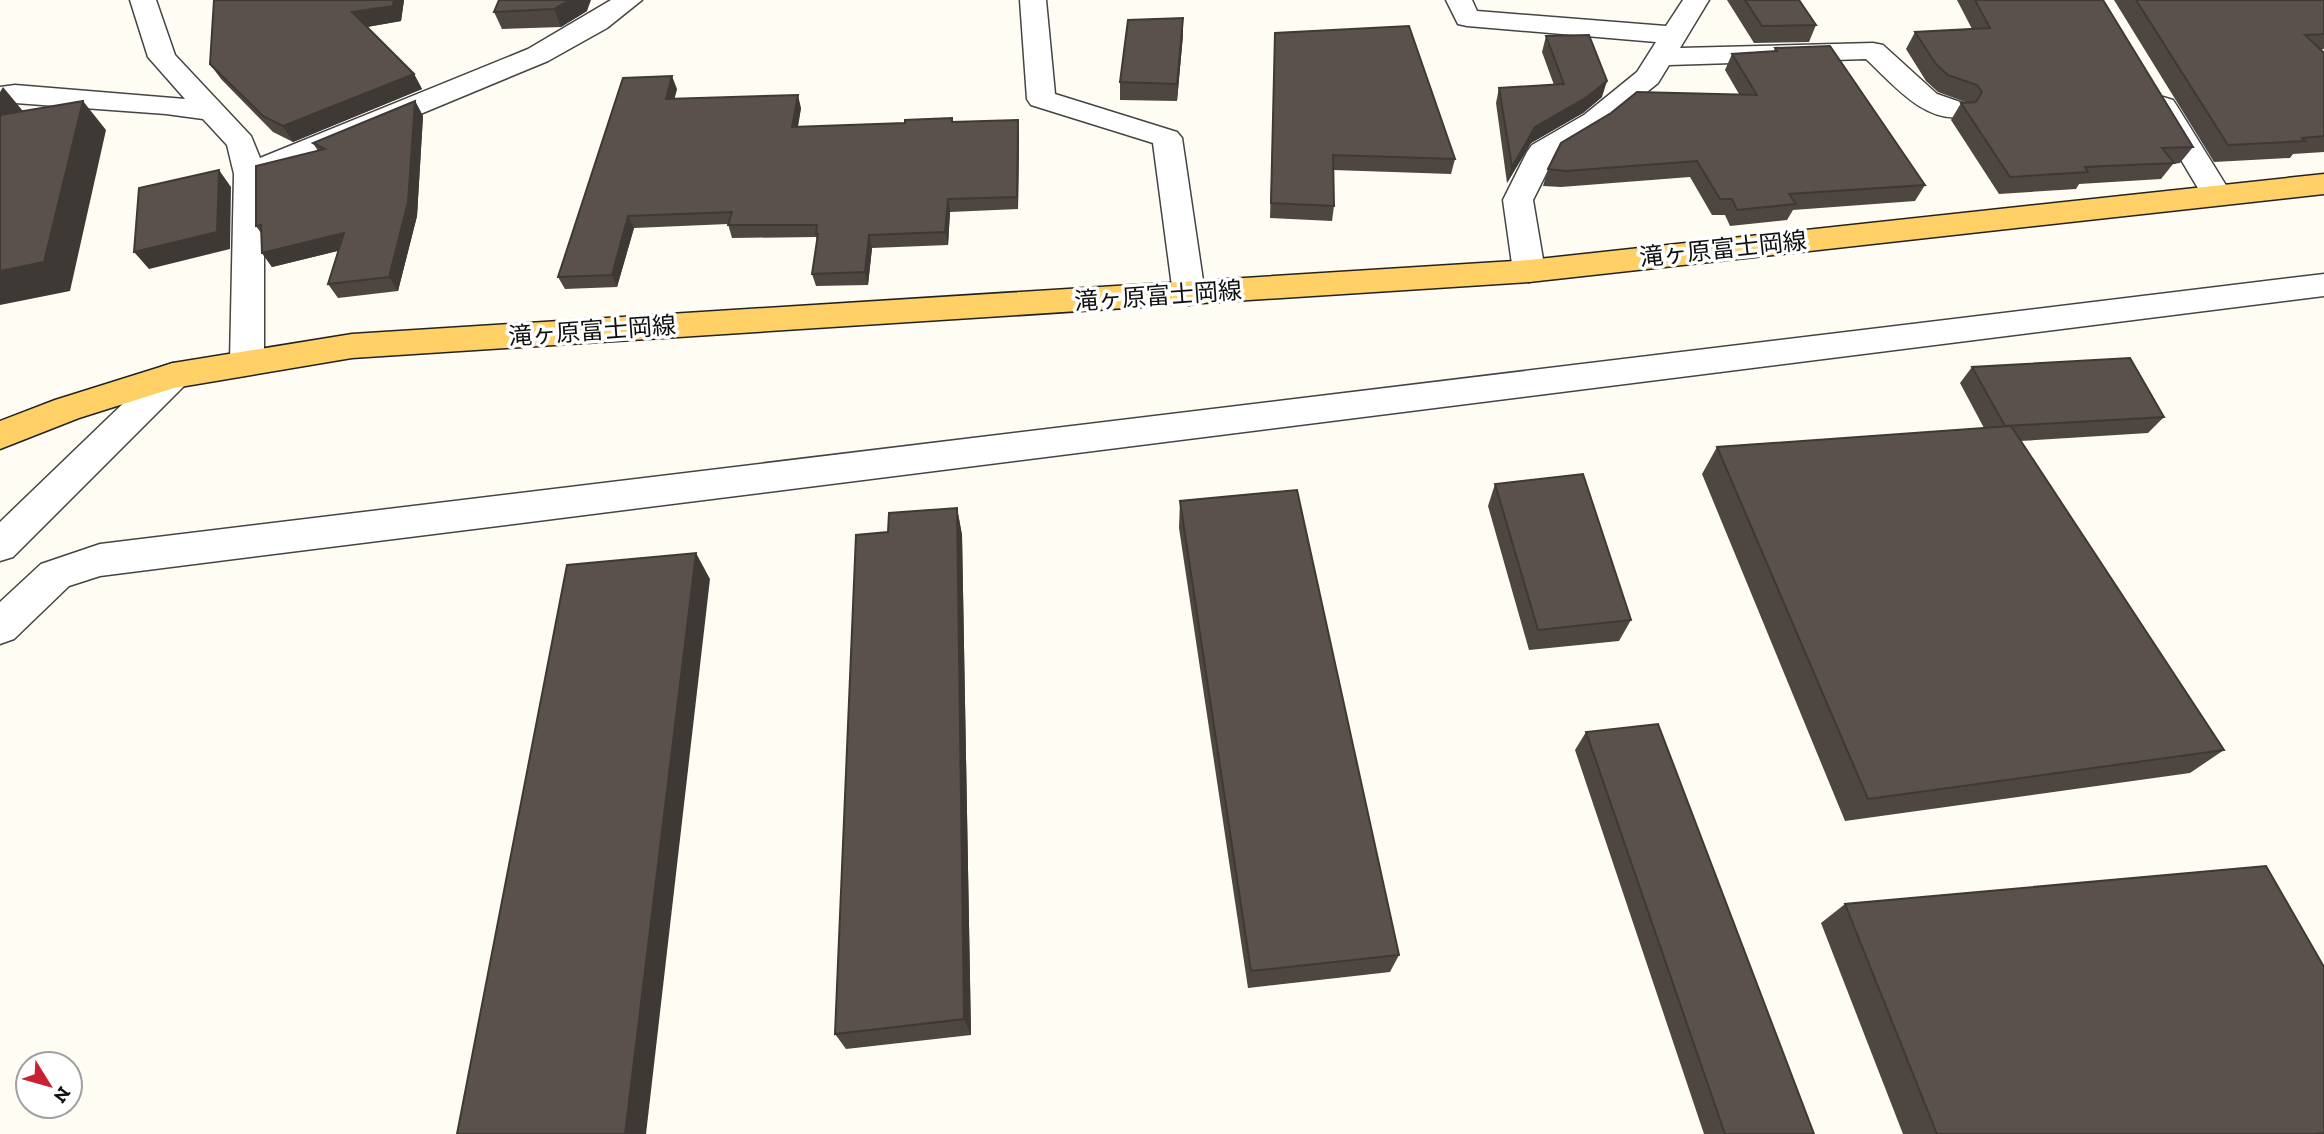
<svg xmlns="http://www.w3.org/2000/svg" width="2324" height="1134" viewBox="0 0 2324 1134" font-family="'Zilla Slab','Noto Sans JP',serif">
<style>
.lines{fill:none;stroke-linecap:round;stroke-linejoin:round}
.minor-casing{stroke:#444;stroke-width:3}
.major-casing{stroke:#222;stroke-width:3}
.minor{fill:#fff;fill-rule:evenodd}
.major{fill:#fed066;fill-rule:evenodd}
.wall{fill:#4d4641}
.shaded-wall{fill:#3f3935}
.building{fill:#5a514c;stroke:#3f3935;stroke-width:2}
.labels{text-anchor:middle;stroke-width:7;stroke-linejoin:round;paint-order:stroke}
.street-label{font-size:24px;fill:#111;stroke:#fff}
</style>
<rect width="100%" height="100%" fill="#fffcf4"/>
<g class="lines">
<defs>
<g id="minor">
<polygon points="130,0 156,0 175,55 251,136 260,158 528,49 611,0 642,0 607,28 548,61 264,179 264,361 259,370 247,373 235,370 230,361 234,174 227,145 203,119 166,114 15,103 0,105 0,87 15,85 185,99 148,57"/>
<polygon points="1020,0 1046,0 1055,94 1177,132 1182,138 1205,294 1201,302 1189,305 1177,302 1173,294 1153,143 1031,105 1027,99"/>
<path d="M 1446,0 L 1472,0 L 1477,11 L 1666,26 L 1683,0 L 1709,0 L 1680,48 L 1873,43 L 1883,45 L 1937,94 L 1966,104 L 1970,110 L 1966,116 C 1926,126 1892,83 1866,59 L 1669,65 L 1658,83 L 1604,127 L 1554,158 L 1533,200 L 1545,271 L 1540,279 L 1529,282 L 1518,279 L 1513,271 L 1503,200 L 1527,152 L 1532,145 L 1584,115 L 1637,72 L 1656,42 L 1467,26 L 1458,24 Z"/>
<polygon points="2163,97 2173,100 2177,106 2232,195 2228,202 2217,205 2206,202 2202,195 2149,106 2153,100"/>
<polygon points="2324,274 2324,296 100,576 69,586 14,639 0,644 0,602 41,564 100,544"/>
<polygon points="173,363 185,367 190,376 185,385 13,557 0,561 0,522 161,367"/>
</g>
<polygon id="major" points="2324,174 2324,194 1529,282 352,358 174,388 79,418 0,449 0,421 55,400 173,363 352,334 1529,260"/>
</defs>
<!-- minor casing -->
<use href="#minor" class="minor-casing"/>
<!-- major casing -->
<use href="#major" class="major-casing"/>
<!-- minor -->
<use href="#minor" class="minor"/>
<!-- major -->
<use href="#major" class="major"/>
</g>
<!-- wall -->
<g class="wall">
<polygon points="214,0 404,0 401,21 367,27 414,74 422,89 293,142 273,132 221,79 210,64"/>
<polygon points="499,0 587,11 561,27 502,29 494,12"/>
<polygon points="1727,0 1799,0 1816,25 1809,42 1754,43"/>
<polygon points="1957,0 2103,0 2193,147 2180,163 2173,164 2161,179 2079,184 2076,189 1999,194 1951,120 1961,103 1968,103 1938,92 1926,81 1906,49 1915,32 1972,29"/>
<polygon points="2114,0 2324,0 2324,49 2320,50 2324,53 2324,152 2293,154 2290,158 2214,162"/>
<polygon points="1183,18 1183,35 1177,101 1120,100 1120,82"/>
<polygon points="1275,33 1455,159 1451,174 1333,170 1334,206 1332,221 1270,218"/>
<polygon points="1546,36 1602,97 1583,113 1531,143 1507,183 1496,103 1499,88 1554,85 1542,52"/>
<polygon points="1775,48 1925,185 1915,201 1793,210 1787,220 1730,226 1725,215 1712,215 1690,177 1561,187 1543,186 1548,169 1739,94 1725,70 1732,54 1774,51"/>
<polygon points="677,89 674,99 801,108 798,127 905,123 952,118 953,122 1019,133 1018,209 950,212 948,245 872,248 868,285 816,286 812,274 817,240 816,237 732,238 728,224 634,228 617,287 565,289 558,277"/>
<polygon points="415,101 423,116 417,216 398,291 338,298 328,284 338,251 272,267 262,253 261,233 256,226 318,151 313,143"/>
<polygon points="1972,367 2164,417 2148,433 2020,441 2224,750 2190,773 1845,821 1702,474 1717,447 1984,428 1960,383"/>
<polygon points="1495,484 1631,620 1619,641 1529,650 1488,506"/>
<polygon points="1180,501 1399,955 1390,972 1248,988 1179,528"/>
<polygon points="957,508 962,535 971,1035 846,1049 835,1034 888,532"/>
<polygon points="1586,732 1814,1134 1704,1134 1575,750"/>
<polygon points="1845,904 2324,967 2324,1134 1903,1134 1821,923"/>
</g>
<!-- shaded-wall -->
<g class="shaded-wall">
<polygon points="394,0 404,0 401,21 361,28 352,12"/>
<polygon points="570,0 591,0 587,11 561,27 554,9"/>
<polygon points="1183,18 1183,35 1177,101 1177,84"/>
<polygon points="414,74 422,89 293,142 283,126"/>
<polygon points="672,76 677,89 671,112 666,99"/>
<polygon points="1607,81 1602,97 1583,113 1531,143 1507,183 1512,167 1535,127"/>
<polygon points="3,87 27,116 0,131 0,92"/>
<polygon points="798,95 801,108 795,140 792,127"/>
<polygon points="83,101 106,130 70,291 0,305 0,271"/>
<polygon points="415,101 423,116 417,216 398,291 389,277"/>
<polygon points="1018,120 1019,133 1018,209 1017,197"/>
<polygon points="219,170 231,187 230,249 149,269 134,252"/>
<polygon points="948,199 950,212 948,245 945,232"/>
<polygon points="628,216 634,228 617,287 612,275"/>
<polygon points="344,233 353,247 272,267 262,253"/>
<polygon points="869,235 872,248 868,285 865,272"/>
<polygon points="957,508 962,535 971,1035 964,1019"/>
<polygon points="696,553 710,579 646,1134 625,1134"/>
</g>
<!-- building -->
<g class="building">
<polygon points="214,0 394,0 393,6 352,12 414,74 283,126 263,116 210,64"/>
<polygon points="499,0 570,0 554,9 494,12"/>
<polygon points="1745,0 1799,0 1816,25 1762,26"/>
<polygon points="1975,0 2103,0 2193,147 2162,148 2174,163 2085,167 2088,172 2010,177 1961,103 1976,102 1982,92 1977,85 1948,75 1936,64 1915,32 1990,28"/>
<polygon points="2136,0 2324,0 2324,34 2305,35 2324,53 2324,136 2302,138 2305,141 2228,145"/>
<polygon points="1183,18 1177,84 1120,82 1128,20"/>
<polygon points="1409,26 1455,159 1333,155 1334,206 1271,203 1275,33"/>
<polygon points="1589,35 1607,81 1587,97 1535,127 1512,167 1499,88 1564,84 1546,36"/>
<polygon points="1830,46 1925,185 1789,194 1796,204 1737,210 1732,199 1720,199 1697,161 1566,171 1548,169 1561,143 1611,113 1637,92 1757,95 1732,54 1777,51 1775,48"/>
<polygon points="672,76 666,99 798,95 792,127 905,123 905,120 952,118 952,122 1018,120 1017,197 948,199 945,232 869,235 865,272 812,274 818,234 816,234 817,225 728,225 732,212 628,216 612,275 558,277 623,78"/>
<polygon points="83,101 44,262 0,271 0,115"/>
<polygon points="415,101 408,202 389,277 328,284 344,233 262,253 261,225 256,226 256,166 325,149 313,143"/>
<polygon points="219,170 217,232 134,252 139,188"/>
<polygon points="2130,358 2164,417 2005,426 1972,367"/>
<polygon points="2011,426 2224,750 1868,799 1717,447"/>
<polygon points="1583,474 1631,620 1538,630 1495,484"/>
<polygon points="1297,490 1399,955 1251,971 1180,501"/>
<polygon points="957,508 964,1019 835,1034 856,535 888,532 889,513"/>
<polygon points="696,553 625,1134 457,1134 567,565"/>
<polygon points="1658,724 1814,1134 1725,1134 1586,732"/>
<polygon points="2266,866 2324,967 2324,1133 2314,1134 1937,1134 1845,904"/>
</g>
<g class="labels">
<!-- street labels -->
<g class="street-label">
<text transform="translate(1723 249) rotate(-6)" y="8">滝ヶ原富士岡線</text>
<text transform="translate(1158 296) rotate(-4)" y="8">滝ヶ原富士岡線</text>
<text transform="translate(592 331) rotate(-4)" y="8">滝ヶ原富士岡線</text>
</g>
</g>
<!-- north arrow -->
<g transform="translate(49 1085) rotate(127)"><circle r="33" fill="#ffffff" stroke="#a0a0a0" stroke-width="2"/>
<path d="M0-5L12 26L0 18L-12 26Z" fill="#c92132"/>
<text y="-10" font-size="19" font-weight="bold" text-anchor="middle" fill="#111111">N</text>
</g>
</svg>
